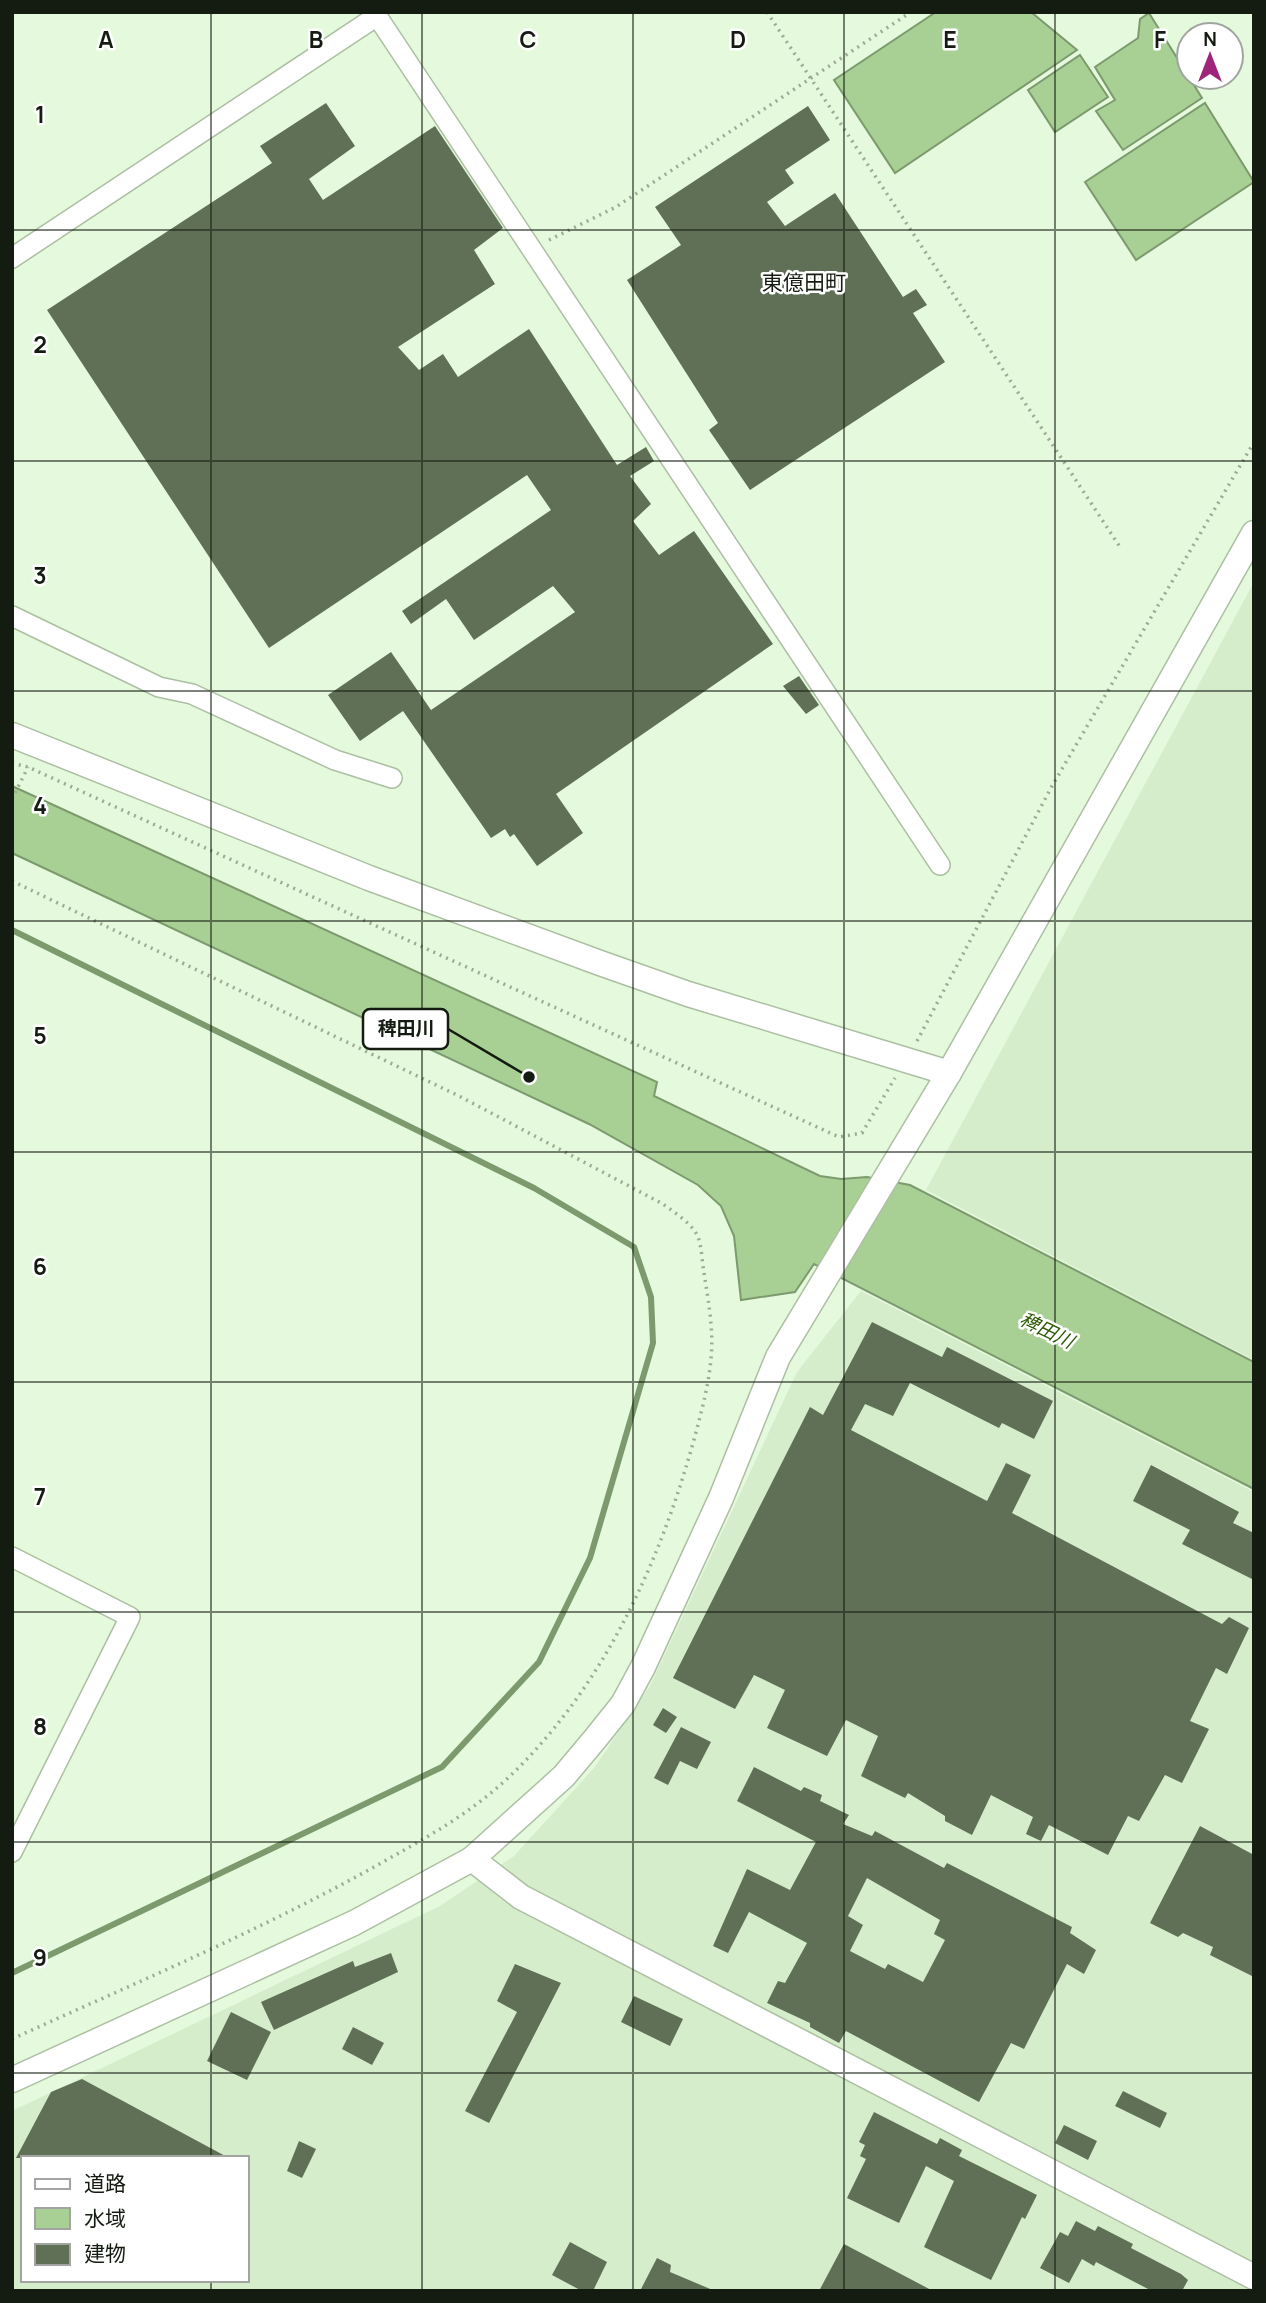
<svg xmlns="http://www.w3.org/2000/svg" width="1266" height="2303" viewBox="0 0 1266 2303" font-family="Manrope,'Noto Sans JP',sans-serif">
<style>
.built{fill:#d5edca;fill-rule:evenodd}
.water{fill:#a8d095;stroke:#7c9a6d;stroke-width:2}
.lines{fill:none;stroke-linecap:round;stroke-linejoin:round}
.stream{stroke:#7c9a6d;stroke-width:6}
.building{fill:#5f7056;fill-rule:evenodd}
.minor-casing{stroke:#acbfa3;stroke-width:22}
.tertiary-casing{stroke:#acbfa3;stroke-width:27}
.path{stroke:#9aaa93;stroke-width:3.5;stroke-dasharray:2 5;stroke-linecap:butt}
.minor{stroke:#fff;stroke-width:19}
.tertiary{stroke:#fff;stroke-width:24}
.grid{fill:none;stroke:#141b11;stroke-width:2;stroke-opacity:0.55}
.labels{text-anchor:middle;stroke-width:5;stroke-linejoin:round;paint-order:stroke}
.water-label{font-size:19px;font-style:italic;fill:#2b5a03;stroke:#fff}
.quarter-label{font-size:21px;fill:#141b11;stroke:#fff}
.grid-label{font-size:23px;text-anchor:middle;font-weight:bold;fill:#141b11;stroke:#fff;stroke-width:5;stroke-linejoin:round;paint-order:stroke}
.leader{fill:none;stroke:#141b11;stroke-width:2.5}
.callout-dot{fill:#141b11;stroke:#fff;stroke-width:2.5}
.callout{fill:#fff;stroke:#141b11;stroke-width:2.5}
.callout-label{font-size:19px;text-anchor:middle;font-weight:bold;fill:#141b11}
</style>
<rect width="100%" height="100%" fill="#e5f9dc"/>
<!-- built -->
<g class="built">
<polygon points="1254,582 1254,1360 926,1190"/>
<path d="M 861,1291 L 1254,1492 L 1254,2291 L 12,2291 L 12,2111 L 440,1906 L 514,1856 L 594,1768 L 650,1686 L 797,1372 ZM 23,2158 L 247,2158 L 247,2280 L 23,2280 Z"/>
</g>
<!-- water -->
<g class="water">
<polygon points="936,12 1031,12 1077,50 895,173 834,80"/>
<polygon points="1149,13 1202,98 1123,150 1096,111 1115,100 1095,67 1138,38 1140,19"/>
<polygon points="1080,55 1108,97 1055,132 1028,90"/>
<polygon points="1205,103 1254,182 1136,260 1085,182"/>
<polygon points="12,786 657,1082 654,1096 820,1176 841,1179 867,1177 910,1185 1254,1362 1254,1489 814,1264 795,1292 741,1300 734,1236 721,1206 698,1185 589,1124 12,853"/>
</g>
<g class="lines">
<!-- stream -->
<polyline class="stream" points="12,930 534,1188 634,1247 651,1297 653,1343 590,1558 539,1662 442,1767 12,1973"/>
</g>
<!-- building -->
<g class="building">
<polygon points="326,103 355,146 309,179 323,200 435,126 503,228 474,250 495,284 398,347 419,370 443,354 458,377 529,329 617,465 646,447 654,461 630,476 651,504 633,521 659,555 694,531 773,644 556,794 583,833 537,866 514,834 510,837 505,829 491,838 403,711 360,741 328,695 391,652 431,710 575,612 553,586 474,640 446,599 411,624 402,611 551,510 527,475 269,648 47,310 272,163 260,146"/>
<polygon points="808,106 830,140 785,170 794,183 767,202 785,226 835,193 903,297 916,289 927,305 913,313 945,362 750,490 709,430 718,423 627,280 681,245 655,207"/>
<polygon points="799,676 819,705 806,714 783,686"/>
<polygon points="872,1322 942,1357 947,1347 1053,1401 1034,1439 1002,1423 999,1428 910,1383 893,1416 865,1404 851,1430 987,1501 1006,1463 1031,1475 1012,1513 1222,1624 1229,1617 1249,1628 1227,1674 1216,1668 1190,1721 1209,1729 1182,1783 1165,1775 1139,1821 1128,1816 1108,1855 1049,1825 1041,1841 1026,1834 1033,1817 991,1795 972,1835 945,1821 945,1816 908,1793 905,1798 861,1776 878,1736 846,1720 827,1756 767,1728 785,1690 754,1675 735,1709 673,1678 810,1407 823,1415"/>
<polygon points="1151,1465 1239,1512 1233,1523 1254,1533 1254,1580 1182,1544 1190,1530 1133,1501"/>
<polygon points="663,1708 677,1717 666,1733 653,1725"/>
<polygon points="681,1727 711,1742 697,1769 680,1761 668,1785 654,1778"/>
<path d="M 754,1767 L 801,1791 L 804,1787 L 822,1795 L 820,1801 L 849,1815 L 843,1824 L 872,1836 L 875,1831 L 944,1868 L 947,1863 L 1072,1927 L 1070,1933 L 1096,1950 L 1084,1974 L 1067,1964 L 1024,2049 L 1011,2043 L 979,2102 L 846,2031 L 839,2043 L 810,2027 L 810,2023 L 767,2003 L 778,1981 L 785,1983 L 807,1943 L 749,1912 L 728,1953 L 713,1946 L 747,1869 L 790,1890 L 816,1842 L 737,1801 ZM 867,1878 L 940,1920 L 934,1934 L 945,1940 L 923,1982 L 888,1964 L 885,1969 L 850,1951 L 863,1925 L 848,1916 Z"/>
<polygon points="1200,1826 1254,1855 1254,1977 1210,1955 1213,1947 1183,1933 1178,1937 1150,1923"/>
<polygon points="391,1953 398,1972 274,2030 261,2002 353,1961 355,1967"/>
<polygon points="515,1964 561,1983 489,2123 465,2111 517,2012 497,2001"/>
<polygon points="634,1996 683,2019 670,2046 621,2022"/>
<polygon points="231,2012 271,2032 247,2080 207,2061"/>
<polygon points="353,2027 384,2043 372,2065 342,2049"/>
<polygon points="82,2079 229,2158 16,2158 51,2092"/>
<polygon points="1123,2091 1167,2113 1160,2128 1115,2106"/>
<polygon points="874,2112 937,2144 940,2138 962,2150 959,2156 1037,2195 1025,2219 1022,2217 991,2280 924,2247 954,2181 926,2166 899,2223 847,2198 866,2159 860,2156 865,2145 859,2142"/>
<polygon points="1064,2125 1097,2141 1088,2160 1055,2143"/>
<polygon points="299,2141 316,2149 302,2178 287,2171"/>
<polygon points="1076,2221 1095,2231 1098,2226 1133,2244 1131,2248 1181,2274 1188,2280 1182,2291 1152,2291 1096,2262 1094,2266 1082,2259 1069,2283 1040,2268 1060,2232 1068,2236"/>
<polygon points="570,2242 607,2262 593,2291 582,2291 552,2275"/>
<polygon points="844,2244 933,2291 819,2291"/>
<polygon points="657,2258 671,2265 670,2272 715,2291 640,2291"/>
</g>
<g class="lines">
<defs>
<g id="minor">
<polyline points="12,258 377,16 940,865"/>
<polyline points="12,616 159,687 192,694 335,760 392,778"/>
<polyline points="12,1557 130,1617 12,1852"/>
</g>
<g id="tertiary">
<polyline points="12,735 369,878 600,963 688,994 949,1073"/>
<polyline points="472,1859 521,1897 1254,2277"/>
<polyline points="12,2080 354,1923 472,1859 564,1776 595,1739 623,1704 643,1667 721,1498 778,1357 949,1073 1254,533"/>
</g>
</defs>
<!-- minor casing -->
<use href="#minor" class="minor-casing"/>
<!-- tertiary casing -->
<use href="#tertiary" class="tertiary-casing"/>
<!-- path -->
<g class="path">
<polyline points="767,12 1120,547"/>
<polyline points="549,240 616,207 911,12"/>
<polyline points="12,763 28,767 839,1137 862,1133 895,1078"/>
<polyline points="12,799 28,767"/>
<path d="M 12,881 L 461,1097 L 663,1204 C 675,1213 692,1223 698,1237 C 702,1248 702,1262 704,1273 C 713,1329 716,1349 703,1405 C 670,1540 612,1679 509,1777 C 469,1815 422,1840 374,1867 C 257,1932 133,1984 12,2039"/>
<polyline points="917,1041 1052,786 1254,442"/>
</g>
<!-- minor -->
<use href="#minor" class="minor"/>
<!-- tertiary -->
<use href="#tertiary" class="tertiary"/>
</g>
<!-- grid -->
<path class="grid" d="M 211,12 L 211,2158M 422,12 L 422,2291M 633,12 L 633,2291M 844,12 L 844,2291M 1055,12 L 1055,2291M 12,230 L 1254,230M 12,461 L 1254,461M 12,691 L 1254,691M 12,921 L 1254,921M 12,1152 L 1254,1152M 12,1382 L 1254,1382M 12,1612 L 1254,1612M 12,1842 L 1254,1842M 12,2073 L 1254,2073M 211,2280 L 211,2291"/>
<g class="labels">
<!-- water labels -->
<g class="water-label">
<text transform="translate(1047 1330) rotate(26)" y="7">稗田川</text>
</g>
<!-- quarter labels -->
<g class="quarter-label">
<text x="804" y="290">東億田町</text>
</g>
</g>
<g class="grid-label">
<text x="106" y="48">A</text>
<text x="316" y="48">B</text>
<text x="528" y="48">C</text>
<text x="738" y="48">D</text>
<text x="950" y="48">E</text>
<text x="1160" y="48">F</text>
<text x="40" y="123">1</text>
<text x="40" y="353">2</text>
<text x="40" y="584">3</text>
<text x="40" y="814">4</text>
<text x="40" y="1044">5</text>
<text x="40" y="1275">6</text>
<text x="40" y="1505">7</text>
<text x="40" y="1735">8</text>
<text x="40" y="1966">9</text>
</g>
<!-- callouts -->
<path class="leader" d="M529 1077L448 1029"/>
<circle class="callout-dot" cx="529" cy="1077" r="7"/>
<rect class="callout" x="363" y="1009" width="85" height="40" rx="7"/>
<g class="callout-label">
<text x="406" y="1035">稗田川</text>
</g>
<!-- border -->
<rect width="1266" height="2303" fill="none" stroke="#141b11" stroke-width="28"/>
<!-- legend -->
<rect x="21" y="2156" width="228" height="126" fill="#ffffff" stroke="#a1a4a0" stroke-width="2"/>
<rect x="35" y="2179" width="35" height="10" fill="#ffffff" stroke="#a1a4a0" stroke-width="2"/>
<text x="84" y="2191" font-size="21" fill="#141b11">道路</text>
<rect x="35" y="2208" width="35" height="21" fill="#a8d095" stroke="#a1a4a0" stroke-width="2"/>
<text x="84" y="2226" font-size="21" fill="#141b11">水域</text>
<rect x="35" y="2244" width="35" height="21" fill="#5f7056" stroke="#a1a4a0" stroke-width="2"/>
<text x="84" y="2261" font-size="21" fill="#141b11">建物</text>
<!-- north arrow -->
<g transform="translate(1210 56)"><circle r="33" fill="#ffffff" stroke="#a1a4a0" stroke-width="2"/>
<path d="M0-5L12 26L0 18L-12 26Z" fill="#9f257b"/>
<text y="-10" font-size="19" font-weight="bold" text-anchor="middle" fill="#141b11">N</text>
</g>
</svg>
